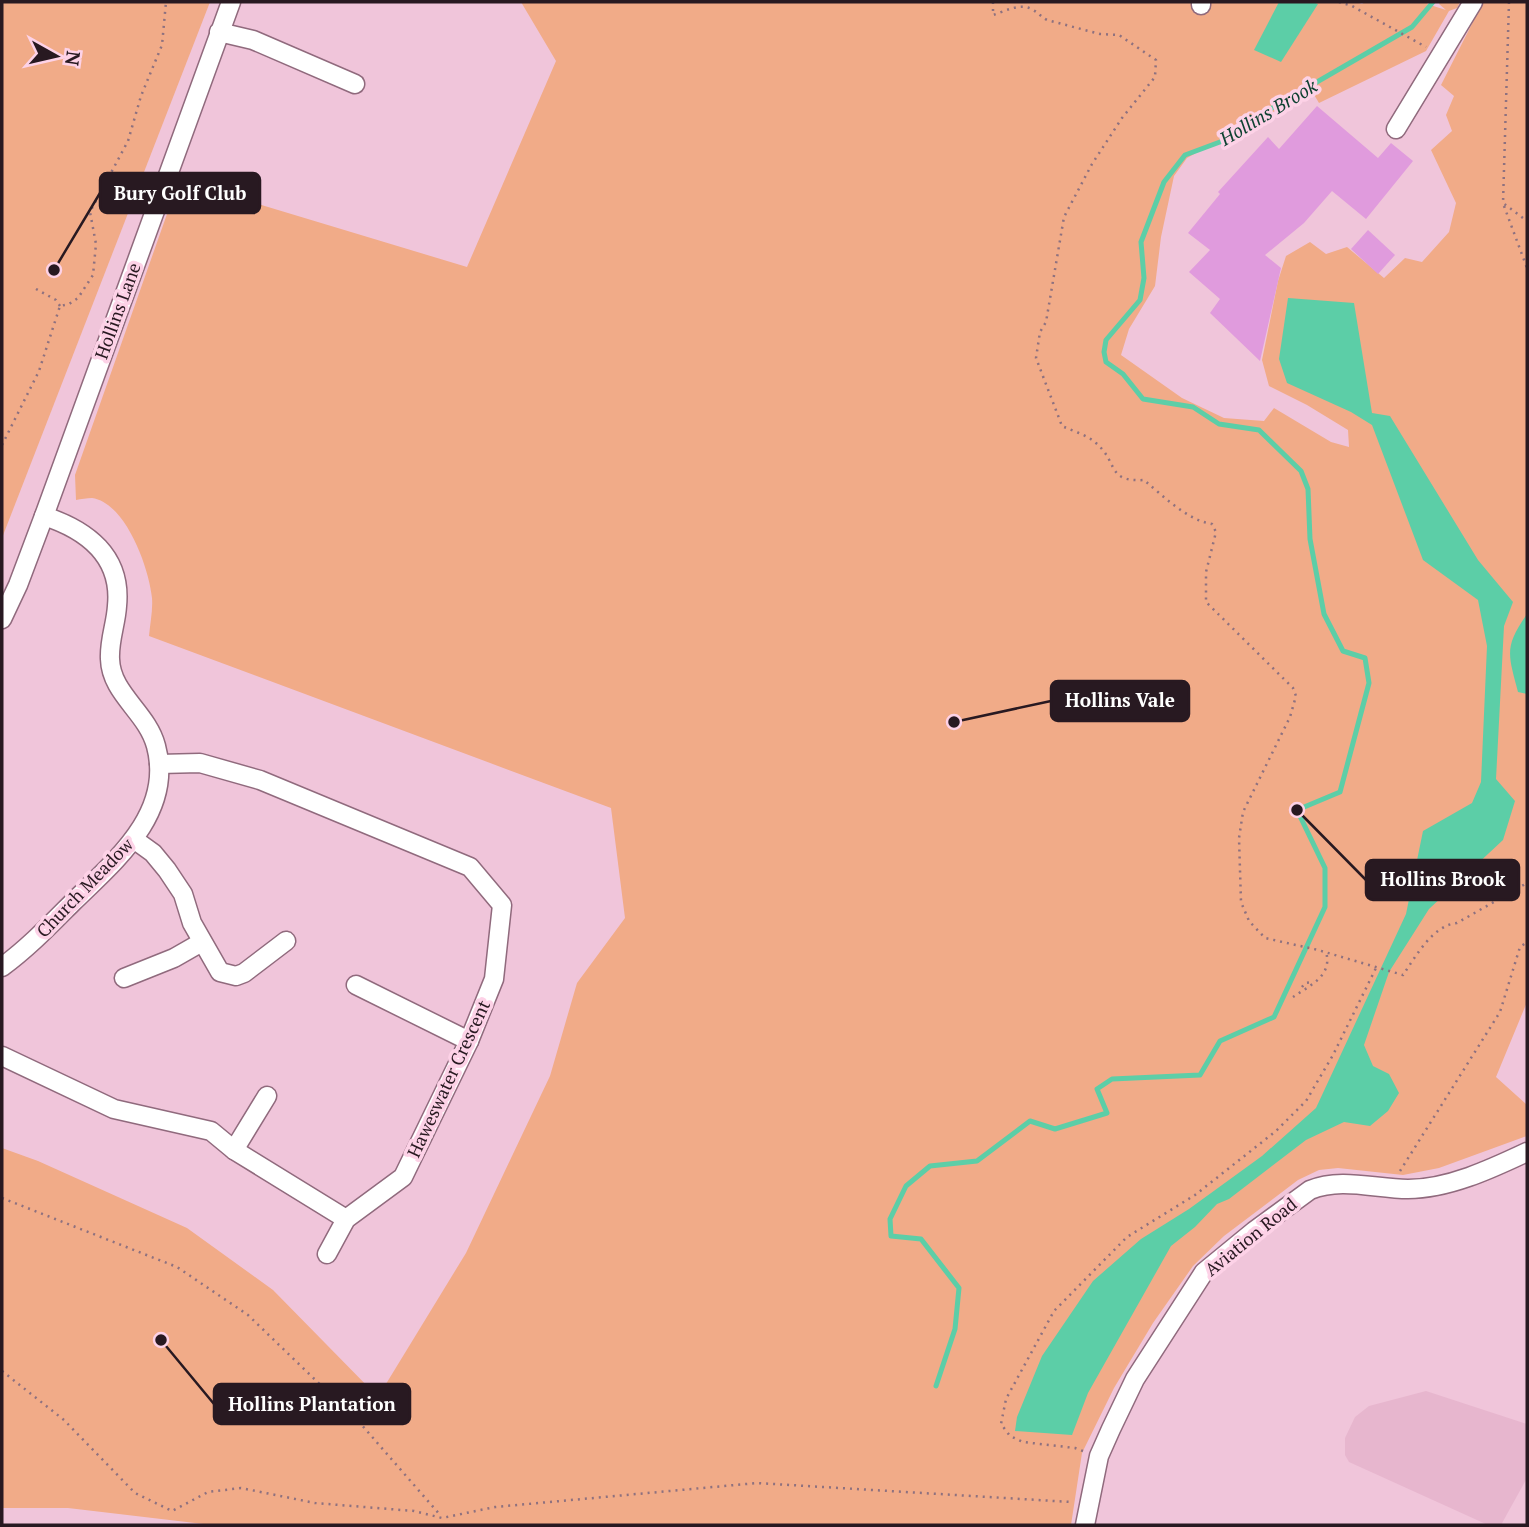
<svg xmlns="http://www.w3.org/2000/svg" width="1529" height="1527" viewBox="0 0 1529 1527" font-family="'PT Serif',serif">
<style>
.built{fill:#e7b6ce}
.green{fill:#f1ab88}
.water{fill:#5ccea7}
.lines{fill:none;stroke-linecap:round;stroke-linejoin:round}
.stream{stroke:#5ccea7;stroke-width:5}
.building{fill:#e09bdd}
.minor-casing{stroke:#906a7d;stroke-width:21}
.path{stroke:#8e717f;stroke-width:2.5;stroke-dasharray:2 5;stroke-linecap:butt}
.minor{stroke:#fff;stroke-width:18}
.labels{text-anchor:middle;stroke-width:7;stroke-linejoin:round;paint-order:stroke}
.street-label{font-size:18px;fill:#281921;stroke:#fdd2e7}
.water-label{font-size:19px;font-style:italic;fill:#0e4131;stroke:#fdd2e7}
.leader{fill:none;stroke:#281921;stroke-width:2.5}
.callout-dot{fill:#281921;stroke:#fdd2e7;stroke-width:2.5}
.callout{fill:#281921;stroke:#281921;stroke-width:2.5}
.callout-label{font-size:19px;text-anchor:middle;font-weight:bold;fill:#fff}
</style>
<rect width="100%" height="100%" fill="#f0c5da"/>
<!-- built -->
<polygon class="built" points="1426,1391 1527,1424 1527,1478 1501,1525 1488,1525 1349,1462 1345,1455 1345,1438 1355,1417 1369,1406"/>
<!-- green -->
<g class="green">
<polygon points="2,2 210,2 2,538"/>
<path d="M 521,2 L 1356,2 L 1362,4 L 1365,2 L 1429,2 L 1427,4 L 1446,10 L 1439,4 L 1440,2 L 1460,2 L 1457,8 L 1449,11 L 1426,51 L 1319,103 L 1313,93 L 1248,124 L 1187,158 L 1174,176 L 1161,237 L 1155,286 L 1129,329 L 1121,355 L 1182,398 L 1224,418 L 1264,421 L 1274,408 L 1331,442 L 1349,447 L 1348,430 L 1307,405 L 1269,386 L 1262,360 L 1278,281 L 1286,256 L 1310,242 L 1326,254 L 1347,247 L 1384,278 L 1405,258 L 1422,262 L 1449,232 L 1456,203 L 1431,150 L 1452,131 L 1446,115 L 1454,96 L 1441,85 L 1483,2 L 1527,2 L 1527,1002 L 1496,1077 L 1527,1105 L 1527,1136 L 1439,1168 L 1403,1175 L 1338,1168 L 1319,1170 L 1298,1180 L 1224,1236 L 1193,1266 L 1153,1323 L 1114,1388 L 1082,1453 L 1071,1525 L 212,1525 L 68,1508 L 2,1508 L 2,1148 L 38,1161 L 187,1228 L 273,1290 L 378,1397 L 466,1253 L 550,1076 L 577,983 L 625,918 L 611,808 L 149,636 C 150,624 153,610 152,598 C 149,568 126,503 92,498 C 87,498 81,499 76,500 L 75,475 L 179,180 L 467,267 L 556,61 Z"/>
</g>
<!-- water -->
<g class="water">
<polygon points="1279,2 1313,2 1318,4 1281,62 1254,50"/>
<polygon points="1288,298 1354,303 1372,413 1390,416 1478,560 1513,602 1504,626 1496,779 1515,801 1503,840 1429,909 1389,972 1364,1045 1373,1066 1389,1074 1399,1093 1388,1111 1370,1126 1344,1122 1306,1140 1229,1199 1217,1204 1195,1227 1171,1246 1088,1393 1072,1435 1015,1431 1017,1417 1042,1356 1093,1281 1141,1239 1189,1209 1262,1156 1316,1108 1406,914 1423,831 1472,803 1481,782 1487,646 1478,600 1423,560 1372,425 1351,412 1287,383 1279,359"/>
<path d="M 1527,614 L 1527,694 L 1518,692 C 1508,654 1504,647 1527,614 Z"/>
</g>
<g class="lines">
<!-- stream -->
<polyline class="stream" points="936,1386 955,1329 959,1288 921,1239 891,1236 890,1219 906,1186 930,1166 977,1161 1030,1121 1055,1129 1107,1113 1097,1089 1112,1079 1200,1075 1220,1041 1274,1017 1325,907 1325,868 1297,810 1340,792 1369,683 1365,658 1343,651 1324,614 1310,539 1308,489 1301,471 1259,430 1219,424 1193,407 1143,399 1123,374 1106,362 1104,352 1106,340 1140,300 1144,278 1141,242 1164,182 1185,155 1236,136 1265,112 1412,27 1433,2"/>
</g>
<!-- building -->
<g class="building">
<polygon points="1317,106 1378,158 1391,143 1413,161 1366,219 1332,191 1304,223 1265,255 1281,268 1260,361 1210,313 1220,299 1189,272 1210,250 1188,233 1220,194 1218,192 1268,137 1279,149"/>
<polygon points="1368,230 1395,255 1378,274 1351,249"/>
</g>
<g class="lines">
<defs>
<g id="minor">
<polyline points="1201,5 1201,2"/>
<polyline points="219,32 253,40 355,84"/>
<polyline points="1396,129 1473,2"/>
<polyline points="2,619 18,585 44,516 231,2"/>
<polyline points="159,764 200,763 260,780 470,867 502,905 494,979 469,1041 403,1177 346,1219 327,1254"/>
<polyline points="135,840 153,853 167,870 183,894 192,923 220,972 236,976 244,973 286,941"/>
<path d="M 2,967 C 28,948 50,925 73,902 C 115,861 174,813 156,746 C 147,712 111,694 110,659 C 109,640 116,624 117,606 C 122,556 87,530 44,516"/>
<polyline points="124,978 174,958 202,942"/>
<polyline points="356,985 469,1041"/>
<polyline points="2,1056 114,1109 211,1131 234,1150 346,1219"/>
<polyline points="234,1150 267,1096"/>
<path d="M 1085,1525 L 1099,1456 L 1111,1429 L 1135,1379 L 1204,1272 L 1254,1231 L 1310,1190 C 1341,1177 1376,1189 1408,1189 C 1448,1189 1491,1169 1527,1152"/>
</g>
</defs>
<!-- minor casing -->
<use href="#minor" class="minor-casing"/>
<!-- path -->
<g class="path">
<path d="M 993,2 L 993,15 C 1005,11 1022,2 1033,10 C 1039,13 1041,17 1047,20 L 1100,34 L 1119,35 L 1156,60 L 1155,77 L 1122,118 L 1092,164 L 1064,217 L 1046,322 L 1040,332 L 1036,358 L 1062,426 C 1073,431 1087,435 1096,443 C 1119,463 1106,482 1144,480 C 1163,496 1187,520 1212,524 L 1216,532 L 1206,572 L 1206,602 L 1293,688 L 1296,696 L 1290,717 L 1243,812 L 1239,838 L 1241,902 L 1249,921 L 1265,938 L 1318,950 L 1403,975 C 1416,956 1433,925 1457,923 L 1527,883"/>
<polyline points="1339,2 1352,6 1426,47"/>
<polyline points="1509,2 1503,203 1527,221"/>
<polyline points="1504,206 1527,268"/>
<polyline points="36,289 56,300 60,306"/>
<polyline points="2,445 39,371 60,306 69,304 78,298 93,275 96,244 90,212 128,141 141,96 162,45 166,2"/>
<polyline points="1302,987 1305,983 1314,982"/>
<path d="M 1293,997 C 1309,986 1333,976 1326,952"/>
<polyline points="1400,1171 1500,1012 1520,947 1527,942"/>
<polyline points="2,1198 177,1267 248,1315 360,1423 441,1516"/>
<polyline points="2,1371 64,1420 135,1493 172,1511 208,1492 241,1488 315,1503 414,1511 442,1518 495,1507 757,1483 1071,1502"/>
<polyline points="1083,1451 1075,1448 1023,1442 1010,1436 1001,1424 1006,1399 1054,1311 1127,1237 1195,1195 1276,1131 1306,1101 1333,1055 1376,968"/>
</g>
<!-- minor -->
<use href="#minor" class="minor"/>
</g>
<g class="labels">
<!-- street labels -->
<g class="street-label">
<text transform="translate(118 311) rotate(-70)" y="6">Hollins Lane</text>
<text transform="translate(85 888) rotate(-46)" y="6">Church Meadow</text>
<text transform="translate(449 1079) rotate(-65)" y="6">Haweswater Crescent</text>
<text transform="translate(1251 1237) rotate(-39)" y="6">Aviation Road</text>
</g>
<!-- water labels -->
<g class="water-label">
<text transform="translate(1268 112) rotate(-31)" y="7">Hollins Brook</text>
</g>
</g>
<!-- callouts -->
<path class="leader" d="M54 270L100 193M954 722L1051 701M1297 810L1366 880M161 1340L214 1404"/>
<g class="callout-dot">
<circle cx="54" cy="270" r="7"/>
<circle cx="954" cy="722" r="7"/>
<circle cx="1297" cy="810" r="7"/>
<circle cx="161" cy="1340" r="7"/>
</g>
<g class="callout">
<rect x="100" y="173" width="160" height="40" rx="7"/>
<rect x="1051" y="681" width="138" height="40" rx="7"/>
<rect x="1366" y="860" width="153" height="40" rx="7"/>
<rect x="214" y="1384" width="196" height="40" rx="7"/>
</g>
<g class="callout-label">
<text x="180" y="200">Bury Golf Club</text>
<text x="1120" y="707">Hollins Vale</text>
<text x="1443" y="886">Hollins Brook</text>
<text x="312" y="1411">Hollins Plantation</text>
</g>
<!-- border -->
<rect width="1529" height="1527" fill="none" stroke="#281921" stroke-width="7"/>
<!-- north arrow -->
<g transform="translate(56 56) rotate(98)" stroke="#fdd2e7" stroke-width="5" paint-order="stroke">
<path d="M0-5L12 26L0 18L-12 26Z" fill="#281921"/>
<text y="-10" font-size="19" font-weight="bold" text-anchor="middle" fill="#281921">N</text>
</g>
</svg>
